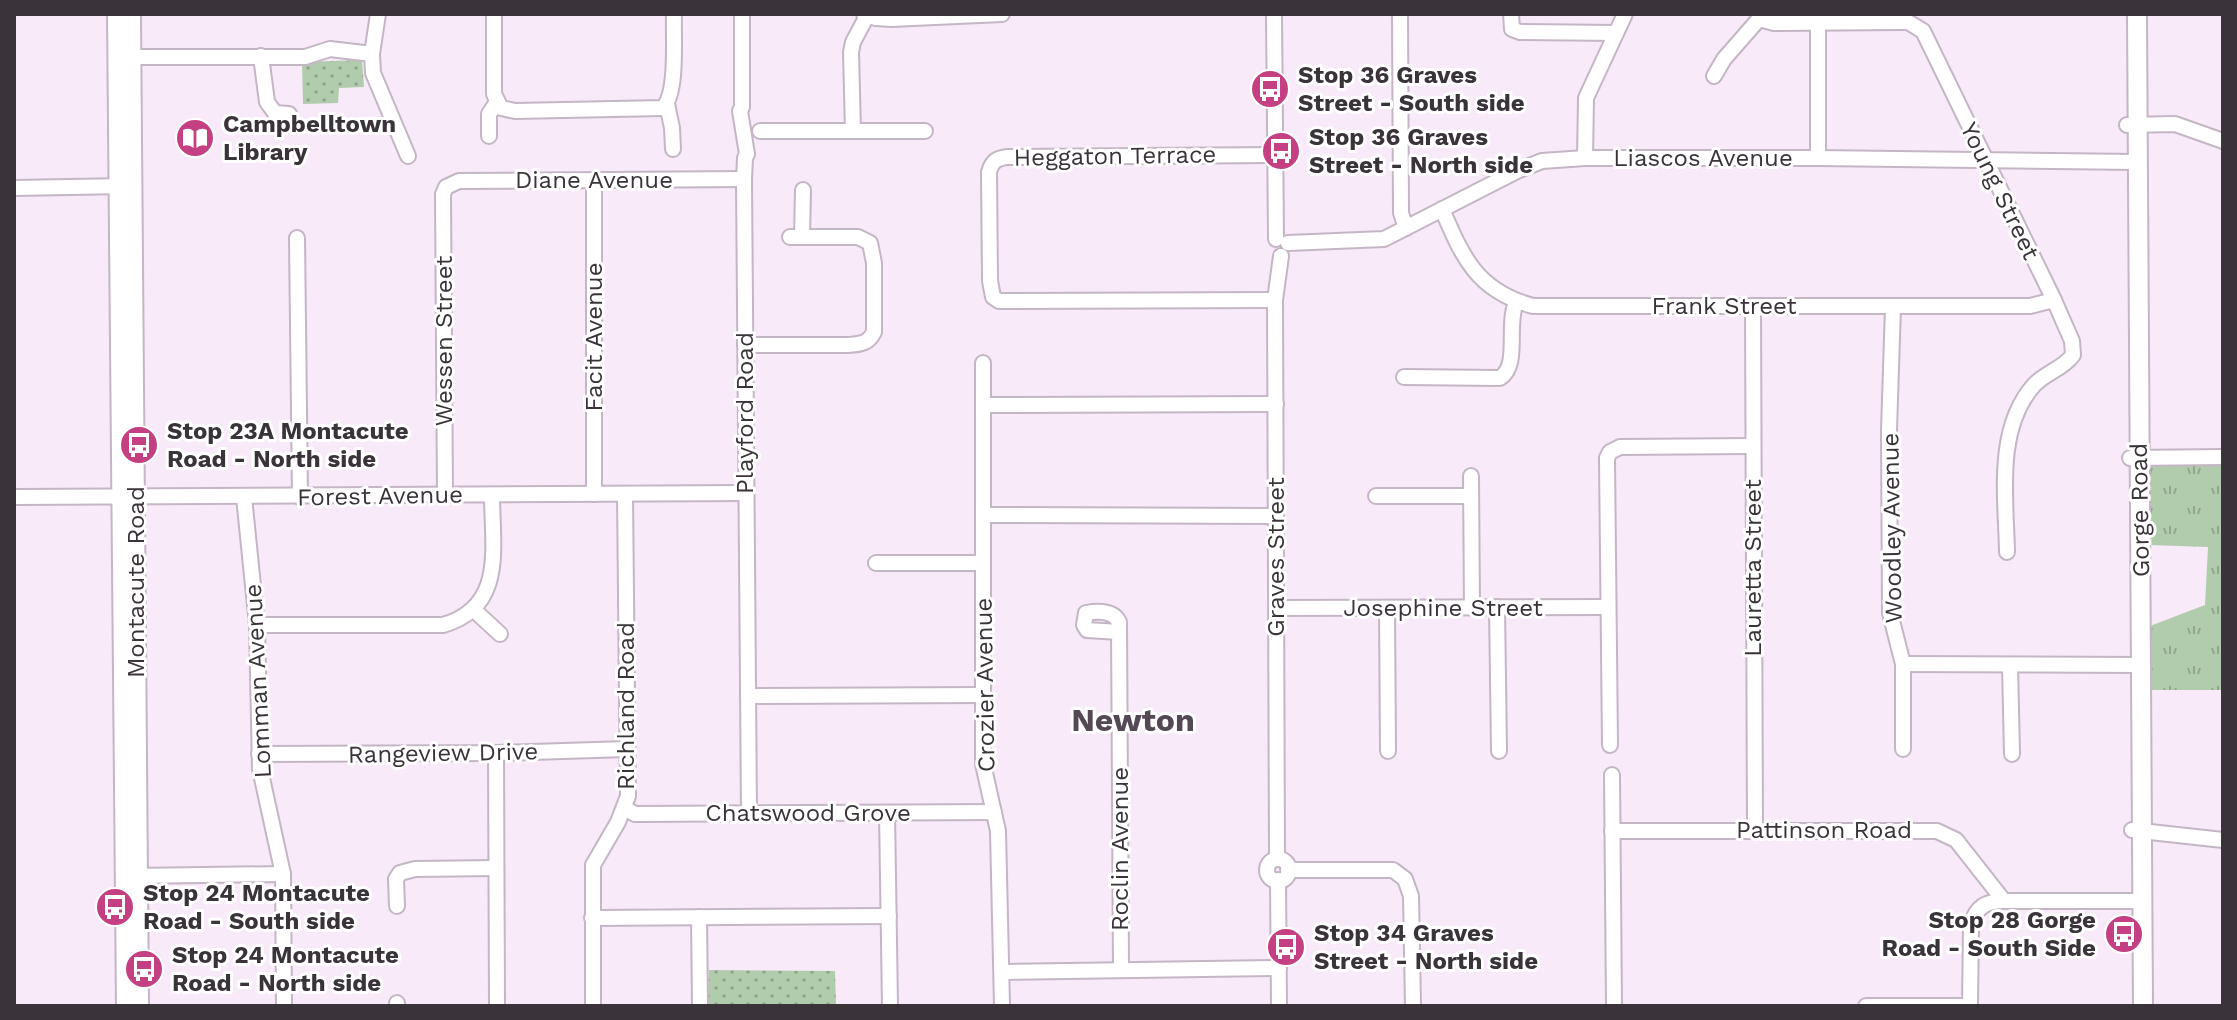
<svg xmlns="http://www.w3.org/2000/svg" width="2237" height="1020" viewBox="0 0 2237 1020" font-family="'Work Sans',sans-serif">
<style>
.grass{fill:url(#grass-tufts)}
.park{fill:url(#park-dots)}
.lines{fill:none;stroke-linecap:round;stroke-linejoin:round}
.minor-casing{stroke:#c4b6c4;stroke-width:18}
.major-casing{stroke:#c4b6c4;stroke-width:22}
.minor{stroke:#fff;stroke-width:14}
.major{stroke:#fff;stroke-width:18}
.labels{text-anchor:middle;stroke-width:6;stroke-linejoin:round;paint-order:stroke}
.poi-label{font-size:24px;font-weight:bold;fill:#3a343a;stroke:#fff;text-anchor:start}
.street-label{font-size:24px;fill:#3a343a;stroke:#fff}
.district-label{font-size:32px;font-weight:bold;fill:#544854;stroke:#fff}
</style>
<defs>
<pattern id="grass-tufts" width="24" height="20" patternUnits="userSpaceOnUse" patternTransform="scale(2)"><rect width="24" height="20" fill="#b1ccac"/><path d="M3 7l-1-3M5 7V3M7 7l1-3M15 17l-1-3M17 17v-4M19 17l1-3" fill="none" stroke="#91a68d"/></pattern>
<pattern id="park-dots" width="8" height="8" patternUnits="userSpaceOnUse" patternTransform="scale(2)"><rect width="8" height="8" fill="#b1ccac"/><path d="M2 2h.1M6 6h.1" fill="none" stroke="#91a68d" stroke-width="1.8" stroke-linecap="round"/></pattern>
</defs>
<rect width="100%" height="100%" fill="#f9eaf9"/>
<!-- grass -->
<polygon class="grass" points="2149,466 2223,466 2223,690 2149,690 2150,626 2205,605 2208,547 2149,545"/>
<!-- park -->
<g class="park">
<polygon points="362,60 364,87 339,88 338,103 303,104 302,62"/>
<polygon points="709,970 835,971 836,1006 708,1006"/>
</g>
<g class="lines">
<defs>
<g id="minor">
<polyline points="378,14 372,54 373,73 408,156"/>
<path d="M 494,14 L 494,94 L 501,108 L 515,111 L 663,108 C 678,93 673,36 674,14"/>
<polyline points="742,14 742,107 740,111 747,154 745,158 744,179 749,814"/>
<polyline points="864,14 876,18 891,19 1002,14"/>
<polyline points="1274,14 1276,239"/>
<polyline points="1400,14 1401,213 1406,228"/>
<polyline points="1511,14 1512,29 1520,32 1616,33"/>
<polyline points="867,16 853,42 851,52 853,131 925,131"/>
<path d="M 1759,19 L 1774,23 L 1898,22 L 1908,22 L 1923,31 L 2054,300 L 2072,341 L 2073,355 C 2064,368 2045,373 2034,385 C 1995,429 2006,497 2007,552"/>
<polyline points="1818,23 1818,158"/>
<polyline points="261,56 267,102 275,113 289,114"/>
<polyline points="122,57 305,57 330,49 372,54"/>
<polyline points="1714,76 1724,59 1759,19 1760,14"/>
<polyline points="667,104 672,128 673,149"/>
<polyline points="2127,125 2175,124 2223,141"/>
<polyline points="760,131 853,131"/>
<polyline points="489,136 489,114 497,102"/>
<path d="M 1274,155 L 1008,157 C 997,158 992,161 989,172 L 990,281 L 993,297 L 999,301 L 1275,300"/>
<polyline points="1585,158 1586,98 1625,14"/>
<polyline points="14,188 126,186"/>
<path d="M 1442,209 C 1463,258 1477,291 1533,306 L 2030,306 L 2054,300"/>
<polyline points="802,237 803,190"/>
<polyline points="297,238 300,497"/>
<polyline points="1288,243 1384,239 1519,170 1542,161 1585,158 1818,158 2137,162"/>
<polyline points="1753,306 1755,829"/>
<polyline points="1893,307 1889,430 1890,613 1903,664 1903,749"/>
<path d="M 745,345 L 848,345 C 860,344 868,344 874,332 L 874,263 L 870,243 L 858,237 L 790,237"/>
<polyline points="983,363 983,764 998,831 1002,1006"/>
<path d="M 1404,377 L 1500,378 C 1520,365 1506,327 1516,302"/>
<polyline points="984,405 1276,404"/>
<polyline points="2130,458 2223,457"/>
<polyline points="1471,476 1472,607"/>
<polyline points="594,494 594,180"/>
<polyline points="445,495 443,194 446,187 459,181 744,179"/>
<polyline points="1376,496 1471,496"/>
<polyline points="14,497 746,493"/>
<polyline points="244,497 257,625 260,769 283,874 284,1006"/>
<polyline points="983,515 1276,516"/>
<polyline points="876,563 983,563"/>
<polyline points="1497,607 1499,751"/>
<polyline points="1277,608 1608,607"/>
<polyline points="1387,608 1388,751"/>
<polyline points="474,610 500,634"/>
<path d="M 257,625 L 443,625 C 506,607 492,547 492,495"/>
<path d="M 1119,632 L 1087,630 L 1084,625 L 1086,613 C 1097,611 1113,610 1119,622 L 1121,970"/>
<polyline points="1903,664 2142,665"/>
<polyline points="2010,665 2012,754"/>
<polyline points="748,696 984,695"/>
<polyline points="1610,745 1607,458 1610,452 1620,447 1752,446"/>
<polyline points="496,753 497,1006"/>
<polyline points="259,754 496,753 627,749"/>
<polyline points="1612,775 1614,1006"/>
<polyline points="624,808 635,814 994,812"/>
<polyline points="887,813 890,1006"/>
<polyline points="2132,830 2223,840"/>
<polyline points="1612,831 1937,831 1956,840 2004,901"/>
<polyline points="1277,859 1275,300 1281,256"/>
<circle cx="1278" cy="870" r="11"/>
<polyline points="1288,870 1393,870 1405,879 1411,896 1413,1006"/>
<polyline points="131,876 283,874"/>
<polyline points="1278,880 1279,1006"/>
<polyline points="397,906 396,879 400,873 415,869 496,868"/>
<polyline points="699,917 700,1006"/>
<polyline points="592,918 889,916"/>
<polyline points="1002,972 1279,968"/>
<polyline points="397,1003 397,1006"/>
<polyline points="593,1006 593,865 618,822 628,796 625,494"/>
<polyline points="1866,1006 1970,1006"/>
<path d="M 1970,1006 L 1971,925 C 1976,907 1986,901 2004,901 L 2143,901"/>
</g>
<g id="major">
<polyline points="117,14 126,1006"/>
<polyline points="131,14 139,1006"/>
<polyline points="2137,14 2143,1006"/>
</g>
</defs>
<!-- minor casing -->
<use href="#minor" class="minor-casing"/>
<!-- major casing -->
<use href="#major" class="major-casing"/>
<!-- minor -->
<use href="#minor" class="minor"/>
<!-- major -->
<use href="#major" class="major"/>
</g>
<!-- icons -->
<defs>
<symbol id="bus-disc" viewBox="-11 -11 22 22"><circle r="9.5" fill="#c54082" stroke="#fff"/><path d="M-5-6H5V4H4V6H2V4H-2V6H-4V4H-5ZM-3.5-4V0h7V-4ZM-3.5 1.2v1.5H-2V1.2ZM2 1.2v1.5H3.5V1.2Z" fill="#fff"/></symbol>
<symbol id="library-disc" viewBox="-11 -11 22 22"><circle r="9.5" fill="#c54082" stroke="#fff"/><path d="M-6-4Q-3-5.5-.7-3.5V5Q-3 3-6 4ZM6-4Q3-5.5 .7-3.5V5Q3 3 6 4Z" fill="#fff"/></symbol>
</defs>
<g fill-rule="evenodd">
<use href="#bus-disc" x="1248" y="67" width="44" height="44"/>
<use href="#library-disc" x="173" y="116" width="44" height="44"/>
<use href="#bus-disc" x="1259" y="129" width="44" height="44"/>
<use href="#bus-disc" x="117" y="423" width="44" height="44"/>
<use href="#bus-disc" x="93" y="885" width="44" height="44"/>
<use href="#bus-disc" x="2102" y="912" width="44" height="44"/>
<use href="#bus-disc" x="1264" y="925" width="44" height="44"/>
<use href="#bus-disc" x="122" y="947" width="44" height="44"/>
</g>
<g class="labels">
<!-- poi labels -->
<g class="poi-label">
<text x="1298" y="83">Stop 36 Graves<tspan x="1298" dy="28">Street - South side</tspan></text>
<text x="223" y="132">Campbelltown<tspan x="223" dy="28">Library</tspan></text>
<text x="1309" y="145">Stop 36 Graves<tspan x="1309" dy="28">Street - North side</tspan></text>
<text x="167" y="439">Stop 23A Montacute<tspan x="167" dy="28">Road - North side</tspan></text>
<text x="143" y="901">Stop 24 Montacute<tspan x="143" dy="28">Road - South side</tspan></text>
<text x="2096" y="928" text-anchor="end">Stop 28 Gorge<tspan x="2096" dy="28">Road - South Side</tspan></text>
<text x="1314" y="941">Stop 34 Graves<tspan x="1314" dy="28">Street - North side</tspan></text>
<text x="172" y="963">Stop 24 Montacute<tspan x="172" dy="28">Road - North side</tspan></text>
</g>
<!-- street labels -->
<g class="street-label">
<text transform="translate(1115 156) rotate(-1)" y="8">Heggaton Terrace</text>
<text x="1703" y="166">Liascos Avenue</text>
<text x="594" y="188">Diane Avenue</text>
<text transform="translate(2000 191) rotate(64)" y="8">Young Street</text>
<text x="1724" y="314">Frank Street</text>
<text transform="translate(594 337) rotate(-90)" y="8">Facit Avenue</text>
<text transform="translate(444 341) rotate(-90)" y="8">Wessen Street</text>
<text transform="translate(745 413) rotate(-90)" y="8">Playford Road</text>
<text transform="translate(380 496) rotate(-1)" y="8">Forest Avenue</text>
<text transform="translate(2140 510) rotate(-91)" y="8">Gorge Road</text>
<text transform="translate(1892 528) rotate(-91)" y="8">Woodley Avenue</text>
<text transform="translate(1276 557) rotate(-90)" y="8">Graves Street</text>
<text transform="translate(1753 568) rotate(-90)" y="8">Lauretta Street</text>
<text transform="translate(136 582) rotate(-90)" y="8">Montacute Road</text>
<text x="1443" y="616">Josephine Street</text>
<text transform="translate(258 681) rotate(-93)" y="8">Lomman Avenue</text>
<text transform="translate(985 685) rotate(-91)" y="8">Crozier Avenue</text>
<text transform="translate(626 706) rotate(-90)" y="8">Richland Road</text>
<text transform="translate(443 753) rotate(-1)" y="8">Rangeview Drive</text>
<text x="808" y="821">Chatswood Grove</text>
<text x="1824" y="838">Pattinson Road</text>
<text transform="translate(1120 849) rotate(-90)" y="8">Roclin Avenue</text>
</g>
<!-- district labels -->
<g class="district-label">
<text x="1133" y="731">Newton</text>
</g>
</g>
<!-- border -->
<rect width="2237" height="1020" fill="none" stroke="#3a343a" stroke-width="32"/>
</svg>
